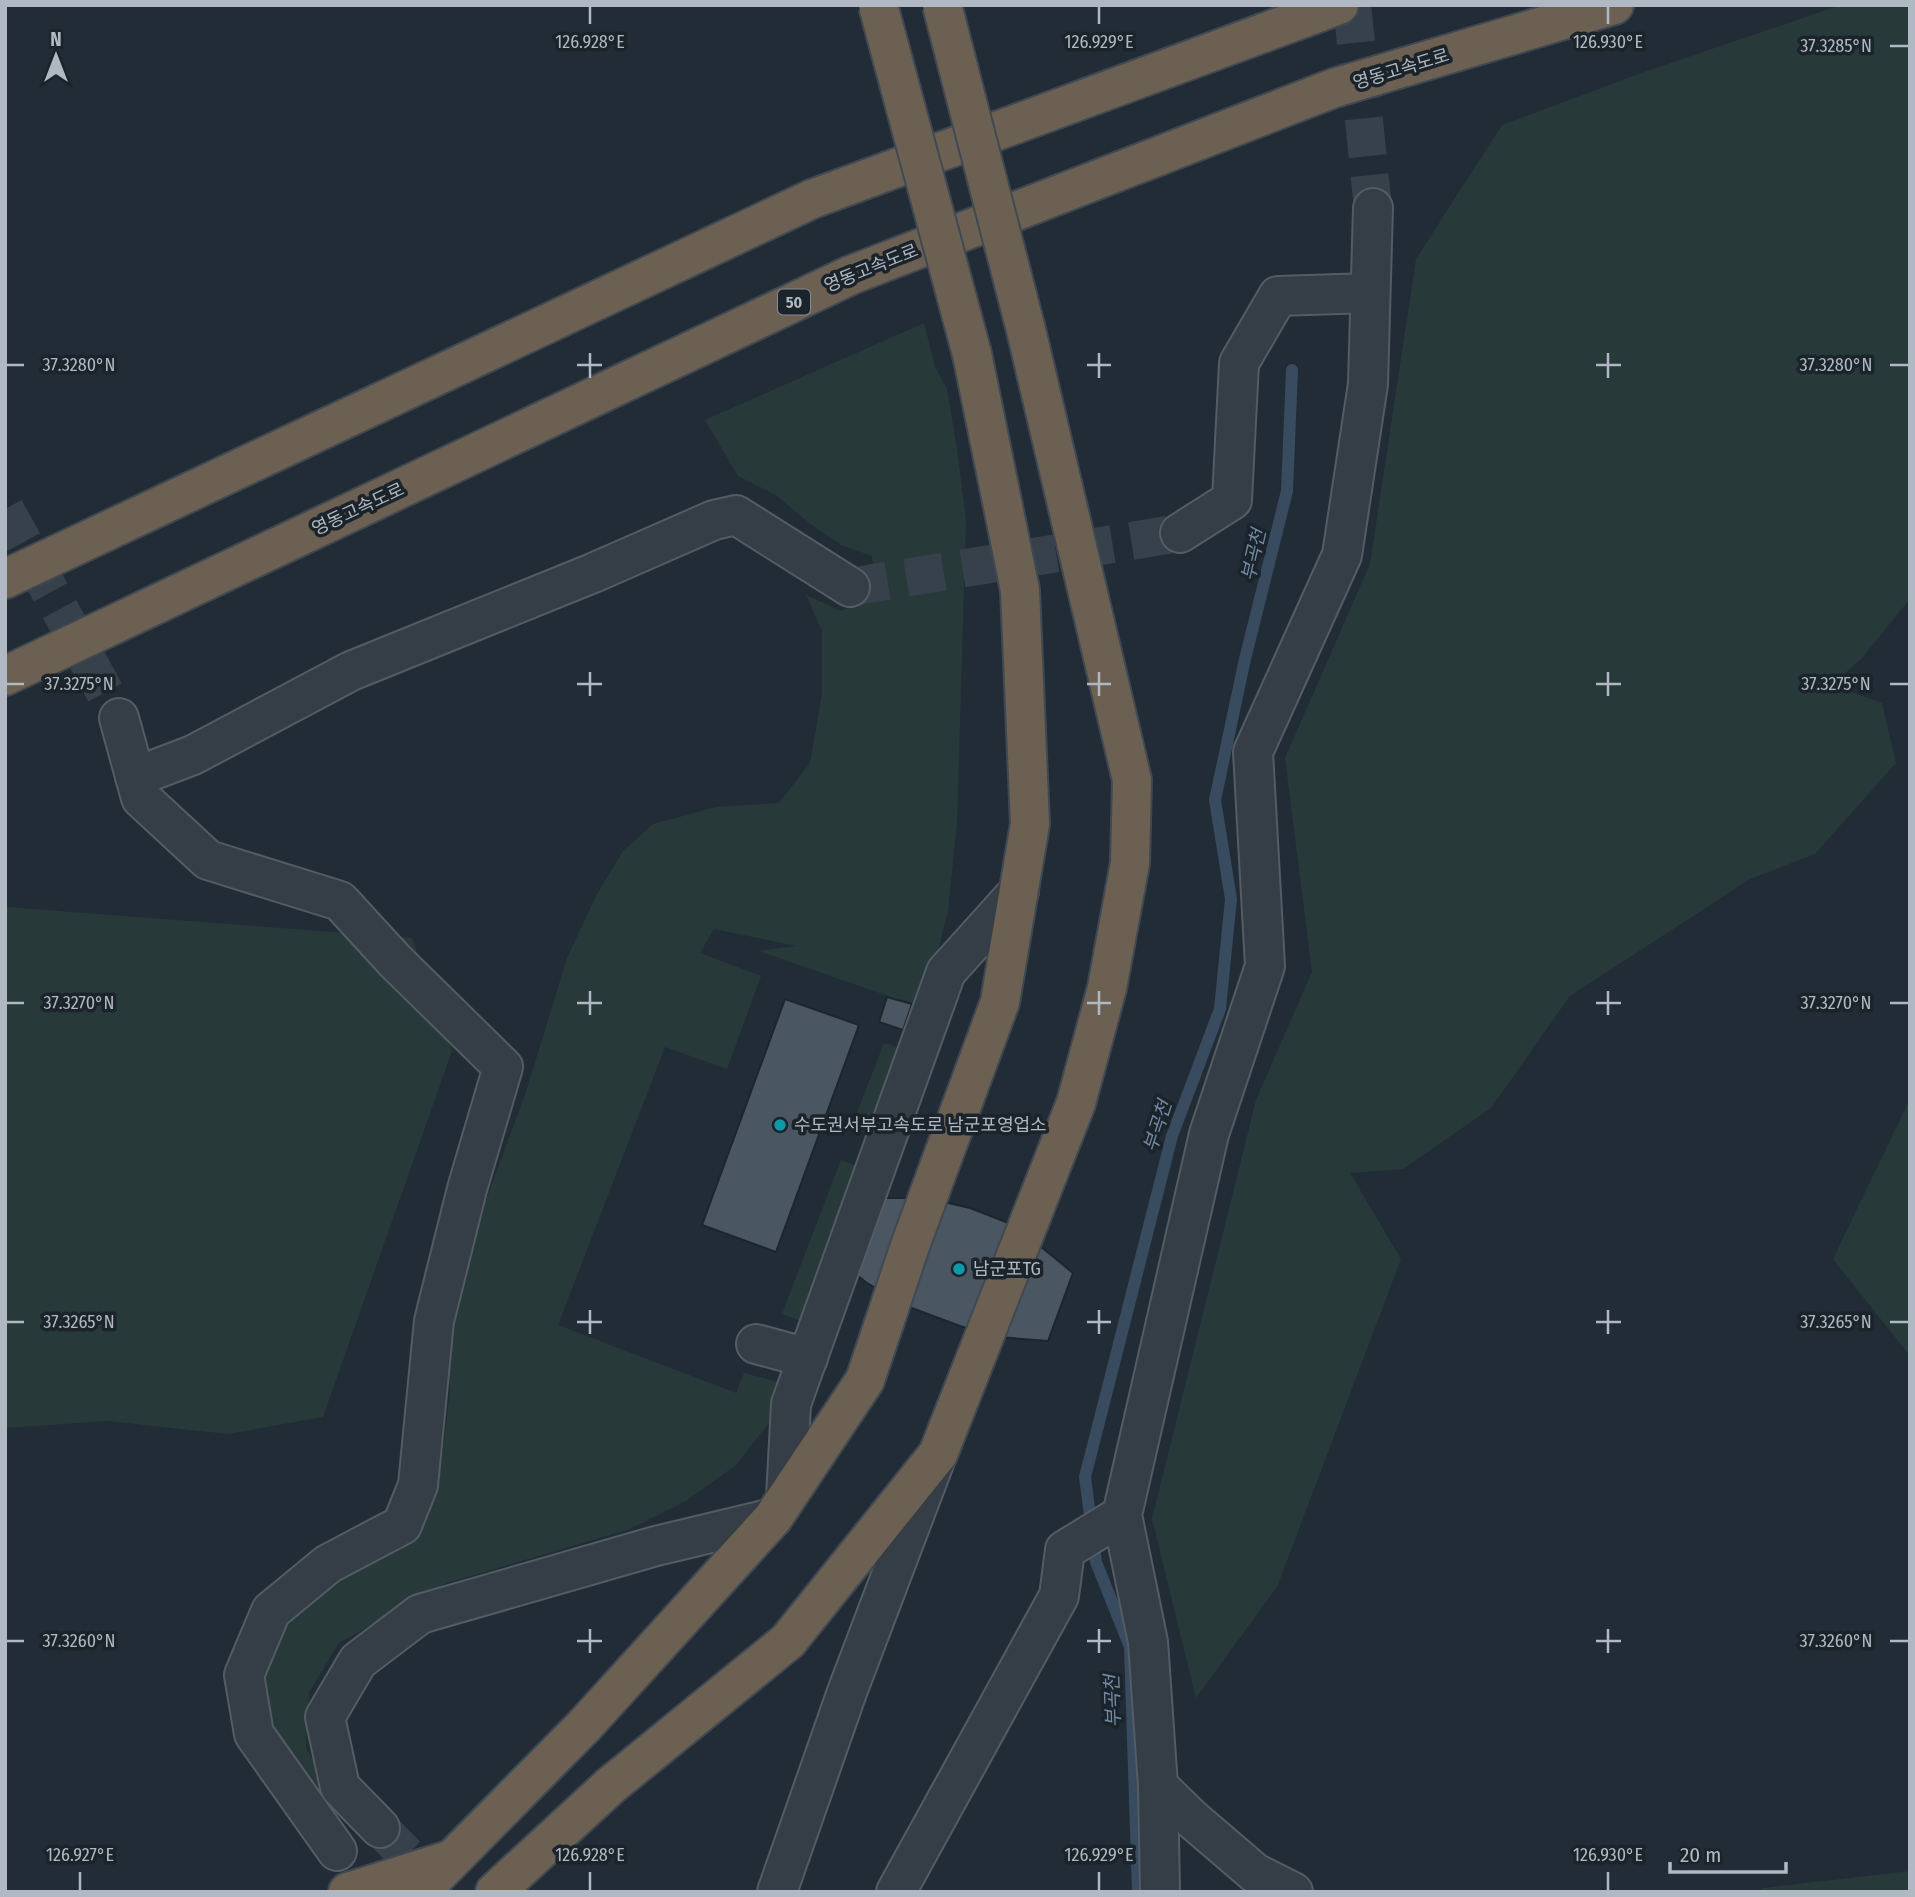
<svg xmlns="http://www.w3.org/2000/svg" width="1915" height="1897" viewBox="0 0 1915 1897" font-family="'Fira Sans Condensed','Noto Sans KR',sans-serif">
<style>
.green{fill:#273a39}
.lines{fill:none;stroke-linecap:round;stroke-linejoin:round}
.stream{stroke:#384b5f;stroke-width:12}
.building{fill:#4a5662;stroke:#1d252d;stroke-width:2}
.minor-tunnel{stroke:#37414b;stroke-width:38;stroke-dasharray:38 19;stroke-linecap:butt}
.minor-casing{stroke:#535c64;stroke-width:42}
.highway-casing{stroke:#404951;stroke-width:42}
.minor{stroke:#353e47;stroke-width:38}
.highway{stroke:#6c6053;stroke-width:38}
.highway-bridge-casing{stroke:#404951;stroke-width:42;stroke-linecap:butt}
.highway-bridge{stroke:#6c6053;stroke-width:38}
.ticks{fill:none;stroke:#b0b9c3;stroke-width:2.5}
.culture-dot{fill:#0f9aa8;stroke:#1b232b;stroke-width:2.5}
.labels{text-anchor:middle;stroke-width:7;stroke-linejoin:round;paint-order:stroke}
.shield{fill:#1b232b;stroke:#838c95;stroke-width:2}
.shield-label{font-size:16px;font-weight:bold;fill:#b0b9c3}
.street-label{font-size:18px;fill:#b0b9c3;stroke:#1b232b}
.poi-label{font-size:18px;fill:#b0b9c3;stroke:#1b232b;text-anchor:start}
.water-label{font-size:19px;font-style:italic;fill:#728ba5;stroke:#1b232b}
.ticks-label{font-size:18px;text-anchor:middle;fill:#b0b9c3;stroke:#1b232b;stroke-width:7;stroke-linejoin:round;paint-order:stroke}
</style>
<rect width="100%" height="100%" fill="#222c36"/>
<!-- green -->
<g class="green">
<polygon points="1841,5 1910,5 1910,599 1861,659 1832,685 1882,703 1896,763 1815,854 1750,879 1570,996 1491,1108 1403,1169 1350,1173 1401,1259 1277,1587 1196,1698 1152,1519 1256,1100 1312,972 1285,758 1370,564 1416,259 1502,125 1647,71"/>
<polygon points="924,323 935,367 947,389 957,449 966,520 957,823 948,911 924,1006 872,1135 851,1128 884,1043 898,1047 911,1004 759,951 796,946 714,929 700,953 761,976 727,1069 665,1047 558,1325 736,1393 744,1373 786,1384 772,1419 736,1465 686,1501 630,1529 447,1583 339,1643 309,1692 306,1748 344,1812 318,1796 276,1742 265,1681 273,1631 418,1518 442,1459 450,1391 447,1331 470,1243 526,1092 567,958 596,896 623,851 653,824 716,807 779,803 810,763 822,694 822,631 806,595 840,611 876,598 872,556 841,545 808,522 776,495 738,476 705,420"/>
<polygon points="5,907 412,938 452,1051 323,1417 228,1434 108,1421 5,1428"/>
<polygon points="1910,1099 1910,1356 1833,1259"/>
<polygon points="841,1160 864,1169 806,1323 782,1314"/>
<polygon points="1910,1871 1910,1892 1757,1892 1764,1888"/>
</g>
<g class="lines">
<!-- stream -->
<polyline class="stream" points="1138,1892 1130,1647 1096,1562 1085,1477 1172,1136 1220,1009 1231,899 1215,800 1245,659 1287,491 1292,370"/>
</g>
<!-- building -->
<g class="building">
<polygon points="887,997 912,1004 903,1030 879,1022"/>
<polygon points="785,999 859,1025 776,1252 702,1225"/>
<polygon points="866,1198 904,1198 944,1202 970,1208 1006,1222 1045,1250 1073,1273 1048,1341 999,1337 960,1326 909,1307 867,1283 845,1266"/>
</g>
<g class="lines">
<!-- minor-tunnel -->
<g class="minor-tunnel">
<polyline points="1352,5 1373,208"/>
<polyline points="5,509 119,718"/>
<polyline points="850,587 1180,533"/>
<polyline points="380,1828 442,1891"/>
</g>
<defs>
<g id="minor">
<polyline points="1180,533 1232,500 1239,363 1278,296 1370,293"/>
<polyline points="119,718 141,798 208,860 340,901 395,961 503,1067 467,1189 434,1321 418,1485 402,1525 328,1564 271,1611 244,1675 254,1734 337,1851"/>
<polyline points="135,777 193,755 351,671 593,573 714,520 736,515 850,587"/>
<polyline points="756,1344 808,1358"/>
<polyline points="786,1498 791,1404 946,972 1019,891"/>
<polyline points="1158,1786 1192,1819 1255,1873 1293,1892"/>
<polyline points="380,1828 340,1787 325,1717 358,1661 420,1614 656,1546 773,1518"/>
<polyline points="777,1892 847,1692 934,1463"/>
<polyline points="896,1892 1059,1596 1065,1550 1122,1515"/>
<polyline points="1160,1892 1158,1786 1148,1642 1122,1515 1209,1134 1265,966 1253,752 1342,555 1368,384 1373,208"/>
</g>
<g id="highway">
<polyline points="5,579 812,199 1339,5"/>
<polyline points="5,676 851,275 1334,88 1614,5"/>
<polyline points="348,1892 449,1860"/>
<polyline points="420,1892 585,1725 773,1518 865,1380 911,1243 1000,1002 1030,824 1020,590 972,354"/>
<polyline points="495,1892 610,1786 788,1641 938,1454 1076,1103 1107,988 1130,863 1132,780 1026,330"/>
</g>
</defs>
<!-- minor casing -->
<use href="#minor" class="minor-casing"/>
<!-- highway casing -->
<use href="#highway" class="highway-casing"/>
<!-- minor -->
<use href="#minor" class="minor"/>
<!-- highway -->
<use href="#highway" class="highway"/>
<defs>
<g id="highway-bridge">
<polyline points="878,5 972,354"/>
<polyline points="942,5 1026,330"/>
</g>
</defs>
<!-- highway-bridge casing -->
<use href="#highway-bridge" class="highway-bridge-casing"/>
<!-- highway-bridge -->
<use href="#highway-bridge" class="highway-bridge"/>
</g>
<!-- ticks -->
<path class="ticks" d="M 590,7 L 590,24M 1099,7 L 1099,24M 1608,7 L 1608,24M 1890,46 L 1908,46M 590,353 L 590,378M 1099,353 L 1099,378M 1608,353 L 1608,378M 7,365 L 24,365M 577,365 L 602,365M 1087,365 L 1111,365M 1596,365 L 1621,365M 1890,365 L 1908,365M 590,672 L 590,696M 1099,672 L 1099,696M 1608,672 L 1608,696M 7,684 L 24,684M 577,684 L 602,684M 1087,684 L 1111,684M 1596,684 L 1621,684M 1890,684 L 1908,684M 590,991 L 590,1015M 1099,991 L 1099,1015M 1608,991 L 1608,1015M 7,1003 L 24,1003M 577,1003 L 602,1003M 1087,1003 L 1111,1003M 1596,1003 L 1621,1003M 1890,1003 L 1908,1003M 590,1310 L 590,1334M 1099,1310 L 1099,1334M 1608,1310 L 1608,1334M 7,1322 L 24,1322M 577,1322 L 602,1322M 1087,1322 L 1111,1322M 1596,1322 L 1621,1322M 1890,1322 L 1908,1322M 590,1629 L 590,1653M 1099,1629 L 1099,1653M 1608,1629 L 1608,1653M 7,1641 L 24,1641M 577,1641 L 602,1641M 1087,1641 L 1111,1641M 1596,1641 L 1621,1641M 1890,1641 L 1908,1641M 80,1872 L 80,1890M 590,1872 L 590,1890M 1099,1872 L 1099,1890M 1608,1872 L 1608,1890"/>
<!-- markers -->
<g class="culture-dot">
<circle cx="780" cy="1125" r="7"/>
<circle cx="959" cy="1269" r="7"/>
</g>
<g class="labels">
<!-- shield labels -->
<rect class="shield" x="778" y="289.5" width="32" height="25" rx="5"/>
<g class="shield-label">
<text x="794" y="308">50</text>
</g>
<!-- street labels -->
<g class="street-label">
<text transform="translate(1401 69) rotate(-17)" y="6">영동고속도로</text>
<text transform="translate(871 268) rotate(-22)" y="6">영동고속도로</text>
<text transform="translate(358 509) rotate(-25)" y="6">영동고속도로</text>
</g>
<!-- poi labels -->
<g class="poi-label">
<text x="794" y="1131">수도권서부고속도로 남군포영업소</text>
<text x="973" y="1275">남군포TG</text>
</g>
<!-- water labels -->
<g class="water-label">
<text transform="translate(1253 555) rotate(-77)" y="7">부곡천</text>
<text transform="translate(1157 1126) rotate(-72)" y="7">부곡천</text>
<text transform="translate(1112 1701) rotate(-92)" y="7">부곡천</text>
</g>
</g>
<g class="ticks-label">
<text x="590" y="48">126.928°E</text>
<text x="1099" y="48">126.929°E</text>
<text x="1608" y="48">126.930°E</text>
<text x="1836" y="52">37.3285°N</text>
<text x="79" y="371">37.3280°N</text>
<text x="1836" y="371">37.3280°N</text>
<text x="79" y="690">37.3275°N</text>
<text x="1836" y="690">37.3275°N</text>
<text x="79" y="1009">37.3270°N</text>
<text x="1836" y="1009">37.3270°N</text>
<text x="79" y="1328">37.3265°N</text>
<text x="1836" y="1328">37.3265°N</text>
<text x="79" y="1647">37.3260°N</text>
<text x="1836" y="1647">37.3260°N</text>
<text x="80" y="1861">126.927°E</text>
<text x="590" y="1861">126.928°E</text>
<text x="1099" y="1861">126.929°E</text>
<text x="1608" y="1861">126.930°E</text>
</g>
<!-- border -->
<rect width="1915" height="1897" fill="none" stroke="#b0b9c3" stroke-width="14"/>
<!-- north arrow -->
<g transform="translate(56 56)" stroke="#1b232b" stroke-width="5" paint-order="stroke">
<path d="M0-5L12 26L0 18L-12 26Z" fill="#b0b9c3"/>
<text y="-10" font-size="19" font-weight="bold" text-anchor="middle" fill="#b0b9c3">N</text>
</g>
<!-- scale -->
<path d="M1670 1862v10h116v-10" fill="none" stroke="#b0b9c3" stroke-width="3.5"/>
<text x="1680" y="1862" font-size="21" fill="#b0b9c3" stroke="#1b232b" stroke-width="5" paint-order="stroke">20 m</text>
</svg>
